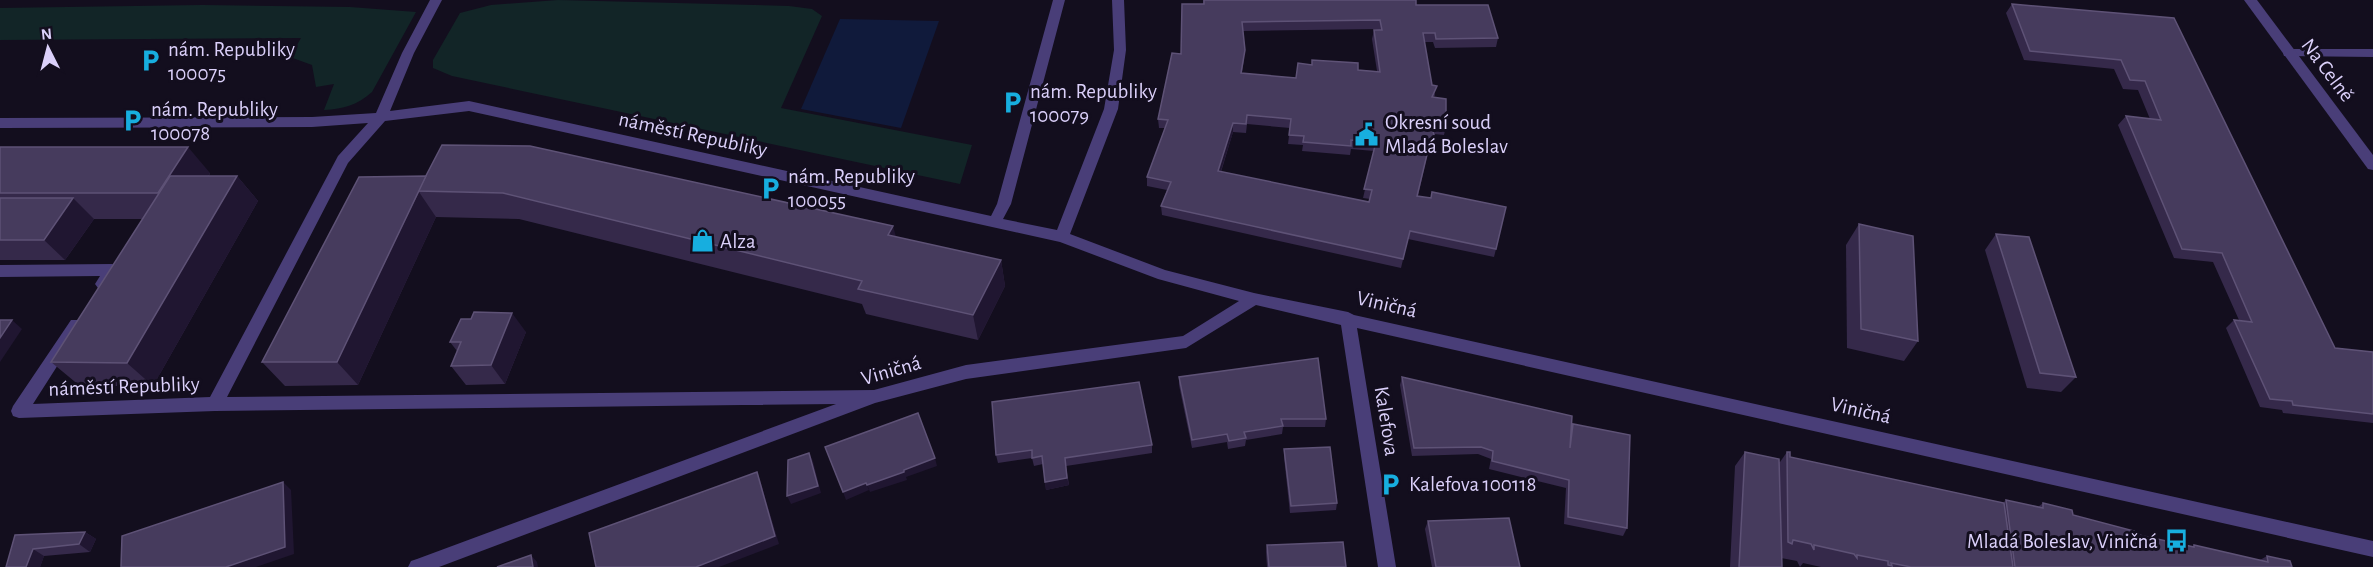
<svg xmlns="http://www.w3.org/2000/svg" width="2373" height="567" viewBox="0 0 2373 567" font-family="'Alegreya Sans',sans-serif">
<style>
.green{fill:#122527}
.water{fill:#101a3b}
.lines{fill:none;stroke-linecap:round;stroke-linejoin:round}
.minor{fill:#493e78;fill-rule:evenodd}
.tertiary{fill:#493e78;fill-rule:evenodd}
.wall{fill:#35294a;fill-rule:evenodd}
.shaded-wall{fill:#201631}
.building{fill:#463b5d;stroke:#5e5276;stroke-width:1.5;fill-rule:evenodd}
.labels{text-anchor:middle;stroke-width:6;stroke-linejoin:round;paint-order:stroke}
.poi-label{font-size:21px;fill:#dbd0fa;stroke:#130e1e;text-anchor:start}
.street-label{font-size:21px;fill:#dbd0fa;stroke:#130e1e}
</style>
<rect width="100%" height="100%" fill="#130e1e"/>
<!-- green -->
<g class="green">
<polygon points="558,0 789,6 812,9 822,16 781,108 972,145 960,184 452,76 433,68 433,60 460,13 491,5"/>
<path d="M 202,5 L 350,7 L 416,12 L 372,92 C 357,105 344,109 324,110 L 334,84 L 316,87 L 312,65 L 290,57 L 301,38 L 0,40 L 0,8 Z"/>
</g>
<!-- water -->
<polygon class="water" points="840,19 939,21 901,128 801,109"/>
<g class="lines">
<!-- minor -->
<g class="minor">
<path d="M 430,0 L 442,0 L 414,53 L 390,111 L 469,101 L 991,216 L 997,204 L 1053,0 L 1065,0 L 1011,204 L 1003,219 L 1057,230 L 1104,109 L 1114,50 L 1112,0 L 1124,0 L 1126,50 L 1118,109 L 1070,234 L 1165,270 L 1254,293 L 1348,312 L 1354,315 L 2373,541 L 2373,557 L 1357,328 L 1396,567 L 1378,567 L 1341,325 L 1256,305 L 1186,348 L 966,379 L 875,403 L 439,567 L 408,567 L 411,561 L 417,559 L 836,404 L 215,411 L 19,418 L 13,416 L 11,411 L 13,406 L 71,320 L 81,320 L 84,324 L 33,404 L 210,397 L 338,156 L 368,123 L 312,127 L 0,128 L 0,118 L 312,117 L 376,113 L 402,53 ZM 469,111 L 1060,242 L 1158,279 L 1239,301 L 1183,336 L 966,365 L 874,390 L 227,397 L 348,163 L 385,121 Z"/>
<polygon points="2289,49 2373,49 2373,57 2284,56 2283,53"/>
<polygon points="112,264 117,266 119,270 108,288 98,288 95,284 100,276 0,277 0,265"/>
</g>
<!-- tertiary -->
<polygon class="tertiary" points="2244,0 2257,0 2373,155 2373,170 2368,169"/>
</g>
<!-- wall -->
<g class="wall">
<path d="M 1203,0 L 1416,0 L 1416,5 L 1498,38 L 1496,47 L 1435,48 L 1433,42 L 1424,42 L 1432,85 L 1435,95 L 1434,97 L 1446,126 L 1444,135 L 1434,134 L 1435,138 L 1433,147 L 1429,147 L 1418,196 L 1496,249 L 1494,257 L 1408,239 L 1401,268 L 1162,215 L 1161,206 L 1167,190 L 1147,186 L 1147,177 L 1165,128 L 1159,128 L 1158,119 L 1181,54 L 1203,4 ZM 1379,29 L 1374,30 L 1372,39 L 1377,71 L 1358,70 L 1296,78 L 1242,73 L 1244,59 L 1243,31 ZM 1247,124 L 1290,128 L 1288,144 L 1303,145 L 1302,151 L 1350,155 L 1351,149 L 1374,151 L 1363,198 L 1370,199 L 1369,202 L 1221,172 L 1233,132 L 1246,133 Z"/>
<polygon points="2012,4 2174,18 2335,348 2373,352 2373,423 2283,413 2282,410 2260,407 2226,328 2234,320 2239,320 2213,262 2174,258 2118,125 2126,116 2150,119 2138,90 2123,89 2114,69 2024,60 2006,13"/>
<polygon points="0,147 210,173 209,176 237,176 258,201 153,386 80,386 51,362 143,219 94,219 65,260 0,260"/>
<polygon points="359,177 896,237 1001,260 1005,286 978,340 866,314 862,304 519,219 436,217 358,385 285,386 262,362"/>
<polygon points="1859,224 1918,341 1904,361 1847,348 1846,245"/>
<polygon points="1996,234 2076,377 2061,392 2027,388 1985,250"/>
<polygon points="471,319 526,332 505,384 466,385 451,366 457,351 450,342"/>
<polygon points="1179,377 1326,419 1325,427 1283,427 1282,434 1246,440 1245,446 1228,449 1227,442 1192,448 1179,385"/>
<polygon points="1402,377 1572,428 1573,424 1627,528 1623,536 1564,524 1566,488 1489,469 1491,459 1478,454 1412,456 1400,385"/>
<polygon points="992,402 1152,445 1152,453 1066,466 1069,485 1046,490 1043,464 1034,466 1032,458 998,463 996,455"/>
<polygon points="1284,449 1337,503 1336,510 1290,513 1284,457"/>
<polygon points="1745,452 1780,462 1787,452 1790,457 2003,503 2006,500 2038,507 2043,503 2073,515 2134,534 2192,547 2194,545 2260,560 2267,556 2292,567 1821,567 1803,563 1800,567 1797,561 1781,558 1782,567 1730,567 1735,466"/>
<polygon points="1428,521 1520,567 1432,567 1425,529"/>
<polygon points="85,532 96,539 90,552 44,556 40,567 6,567 15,535"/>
<polygon points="1267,545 1346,567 1267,567 1266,552"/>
</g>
<!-- shaded-wall -->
<g class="shaded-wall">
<polygon points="1233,123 1233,132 1218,180 1218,171"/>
<polygon points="188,147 210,173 182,219 158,193"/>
<polygon points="237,176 258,201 153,386 127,363"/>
<polygon points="419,192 436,217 358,385 337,362"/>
<polygon points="73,198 94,219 65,260 44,240"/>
<polygon points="893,226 900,251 888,235"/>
<polygon points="1001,260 1005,286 978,340 973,315"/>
<polygon points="512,313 526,332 505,384 491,365"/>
<polygon points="12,320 22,329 0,362 0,338"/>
<polygon points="809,453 813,461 821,493 791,504 787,496"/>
<polygon points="935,458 937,466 906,477 907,480 870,492 867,485"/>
<polygon points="757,472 760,480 779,544 719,567 696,567"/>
<polygon points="1067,478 1069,485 1046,490 1045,482"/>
<polygon points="283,482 291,490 294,554 256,567 226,567"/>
<polygon points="866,483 869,490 846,500 843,492"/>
<polygon points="85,532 96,539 90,552 79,544"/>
<polygon points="33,549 44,556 40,567 26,567"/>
<polygon points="531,555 537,562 538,567 533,567"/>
</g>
<!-- building -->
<g class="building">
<path d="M 1204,0 L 1416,0 L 1416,5 L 1488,5 L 1498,38 L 1436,39 L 1435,33 L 1423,33 L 1432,85 L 1437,86 L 1432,97 L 1446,99 L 1446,126 L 1431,125 L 1435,138 L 1431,138 L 1417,196 L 1431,198 L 1432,192 L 1506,207 L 1496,249 L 1410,231 L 1403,259 L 1161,206 L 1171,182 L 1147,177 L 1168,120 L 1158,119 L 1172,53 L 1181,54 L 1182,4 L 1204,4 ZM 1380,20 L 1382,30 L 1374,30 L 1380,72 L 1358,70 L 1358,63 L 1312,60 L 1312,65 L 1298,63 L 1296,78 L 1241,73 L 1245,50 L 1242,22 ZM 1247,115 L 1291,119 L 1289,135 L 1304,136 L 1303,142 L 1351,146 L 1351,140 L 1376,142 L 1364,189 L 1372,190 L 1369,202 L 1218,171 L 1233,123 L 1246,124 Z"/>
<polygon points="2012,4 2174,18 2335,348 2373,352 2373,414 2293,405 2292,401 2270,399 2234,320 2252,322 2222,253 2182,249 2126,116 2161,120 2145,81 2130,80 2121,60 2030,51"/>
<polygon points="442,145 530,146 893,226 888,235 1001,260 973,315 858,289 862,281 503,193 418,191"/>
<polygon points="0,147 188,147 158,193 0,193"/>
<polygon points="170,176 237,176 127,363 51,362"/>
<polygon points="426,176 337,362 262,362 359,177"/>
<polygon points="0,198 73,198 44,240 0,240"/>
<polygon points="1859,224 1913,236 1918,341 1861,329"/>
<polygon points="1996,234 2029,237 2076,377 2040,373"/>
<polygon points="474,312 512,313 491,365 451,366 461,342 450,342 461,319 471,319"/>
<polygon points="0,320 12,320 0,338"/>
<polygon points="1318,358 1326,419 1281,419 1283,426 1244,432 1246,438 1229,441 1227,434 1192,440 1179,377"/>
<polygon points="1402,377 1572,416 1570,448 1573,424 1630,435 1627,528 1568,517 1569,480 1492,461 1493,451 1481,447 1414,448"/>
<polygon points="1139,382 1152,445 1065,458 1067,478 1045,482 1042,456 1032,458 1032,450 996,455 992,402"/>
<polygon points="918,413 935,458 904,470 904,472 867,485 866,483 843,492 825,447"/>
<polygon points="1330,447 1337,503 1291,506 1284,449"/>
<polygon points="1745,452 1779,459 1782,567 1739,567"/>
<polygon points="1787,452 1790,452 1790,457 2004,503 2013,567 1911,567 1891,563 1892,566 1888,565 1888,561 1857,555 1857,558 1854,554 1814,545 1814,550 1811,544 1793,540 1792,544 1788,542"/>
<polygon points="809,453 818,486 787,496 788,460"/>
<polygon points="757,472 775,536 696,567 596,567 589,533"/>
<polygon points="283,482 285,547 226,567 121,567 122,536"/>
<polygon points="2006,500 2043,508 2043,503 2072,510 2073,515 2134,531 2134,534 2194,547 2194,545 2268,562 2267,556 2290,561 2292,567 2015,567"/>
<polygon points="1509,518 1520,567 1436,567 1428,521"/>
<polygon points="85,532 79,544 33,549 26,567 6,567 15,535"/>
<polygon points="1343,542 1346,567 1269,567 1267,545"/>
<polygon points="531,555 533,567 497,567"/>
</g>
<!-- icons -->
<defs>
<symbol id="parking-bare" viewBox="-9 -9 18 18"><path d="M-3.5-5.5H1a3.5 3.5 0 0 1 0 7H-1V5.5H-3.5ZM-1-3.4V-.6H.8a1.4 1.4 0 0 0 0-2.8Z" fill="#17aedf" stroke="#130e1e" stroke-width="2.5" paint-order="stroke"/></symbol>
<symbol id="civic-bare" viewBox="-9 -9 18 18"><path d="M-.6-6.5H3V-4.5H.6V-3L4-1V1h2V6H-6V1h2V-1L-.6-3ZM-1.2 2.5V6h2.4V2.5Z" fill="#17aedf" stroke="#130e1e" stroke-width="2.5" paint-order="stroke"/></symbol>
<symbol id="shop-bare" viewBox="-9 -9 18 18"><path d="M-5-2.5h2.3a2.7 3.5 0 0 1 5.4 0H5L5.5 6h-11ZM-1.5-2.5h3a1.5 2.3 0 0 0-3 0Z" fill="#17aedf" stroke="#130e1e" stroke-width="2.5" paint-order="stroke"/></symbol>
<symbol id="bus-bare" viewBox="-9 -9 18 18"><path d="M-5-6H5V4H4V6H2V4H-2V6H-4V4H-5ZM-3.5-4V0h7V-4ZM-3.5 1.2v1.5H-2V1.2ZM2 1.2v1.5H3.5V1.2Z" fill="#17aedf" stroke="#130e1e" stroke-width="2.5" paint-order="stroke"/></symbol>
</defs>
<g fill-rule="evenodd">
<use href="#parking-bare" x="134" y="44" width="33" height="33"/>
<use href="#parking-bare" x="996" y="86" width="33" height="33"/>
<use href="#parking-bare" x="116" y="104" width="33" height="33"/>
<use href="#civic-bare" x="1350" y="118" width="33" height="33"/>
<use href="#parking-bare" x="754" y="172" width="33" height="33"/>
<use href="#shop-bare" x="686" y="224" width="33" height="33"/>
<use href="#parking-bare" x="1374" y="468" width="33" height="33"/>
<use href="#bus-bare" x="2160" y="524" width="33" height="33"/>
</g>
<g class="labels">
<!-- poi labels -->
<g class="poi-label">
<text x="168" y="56">nám. Republiky<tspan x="168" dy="24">100075</tspan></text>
<text x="1030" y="98">nám. Republiky<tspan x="1030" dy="24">100079</tspan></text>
<text x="151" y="116">nám. Republiky<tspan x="151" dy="24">100078</tspan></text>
<text x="1385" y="129">Okresní soud<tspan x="1385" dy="24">Mladá Boleslav</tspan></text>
<text x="788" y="183">nám. Republiky<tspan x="788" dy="24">100055</tspan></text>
<text x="720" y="248">Alza</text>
<text x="1409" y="491">Kalefova 100118</text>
<text x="2158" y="548" text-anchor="end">Mladá Boleslav, Viničná</text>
</g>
<!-- street labels -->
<g class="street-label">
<text transform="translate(2328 70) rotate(53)" y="7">Na Celně</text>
<text transform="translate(693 134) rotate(12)" y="7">náměstí Republiky</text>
<text transform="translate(1387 304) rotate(13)" y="7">Viničná</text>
<text transform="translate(891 370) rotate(-16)" y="7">Viničná</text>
<text transform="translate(124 386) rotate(-2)" y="7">náměstí Republiky</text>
<text transform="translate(1861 410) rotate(13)" y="7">Viničná</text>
<text transform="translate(1387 421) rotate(81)" y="7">Kalefova</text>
</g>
</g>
<!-- north arrow -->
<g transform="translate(48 48) rotate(354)" stroke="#130e1e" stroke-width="4.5" paint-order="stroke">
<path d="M0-4.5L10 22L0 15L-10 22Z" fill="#dbd0fa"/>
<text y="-9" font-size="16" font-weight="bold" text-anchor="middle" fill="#dbd0fa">N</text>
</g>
</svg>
